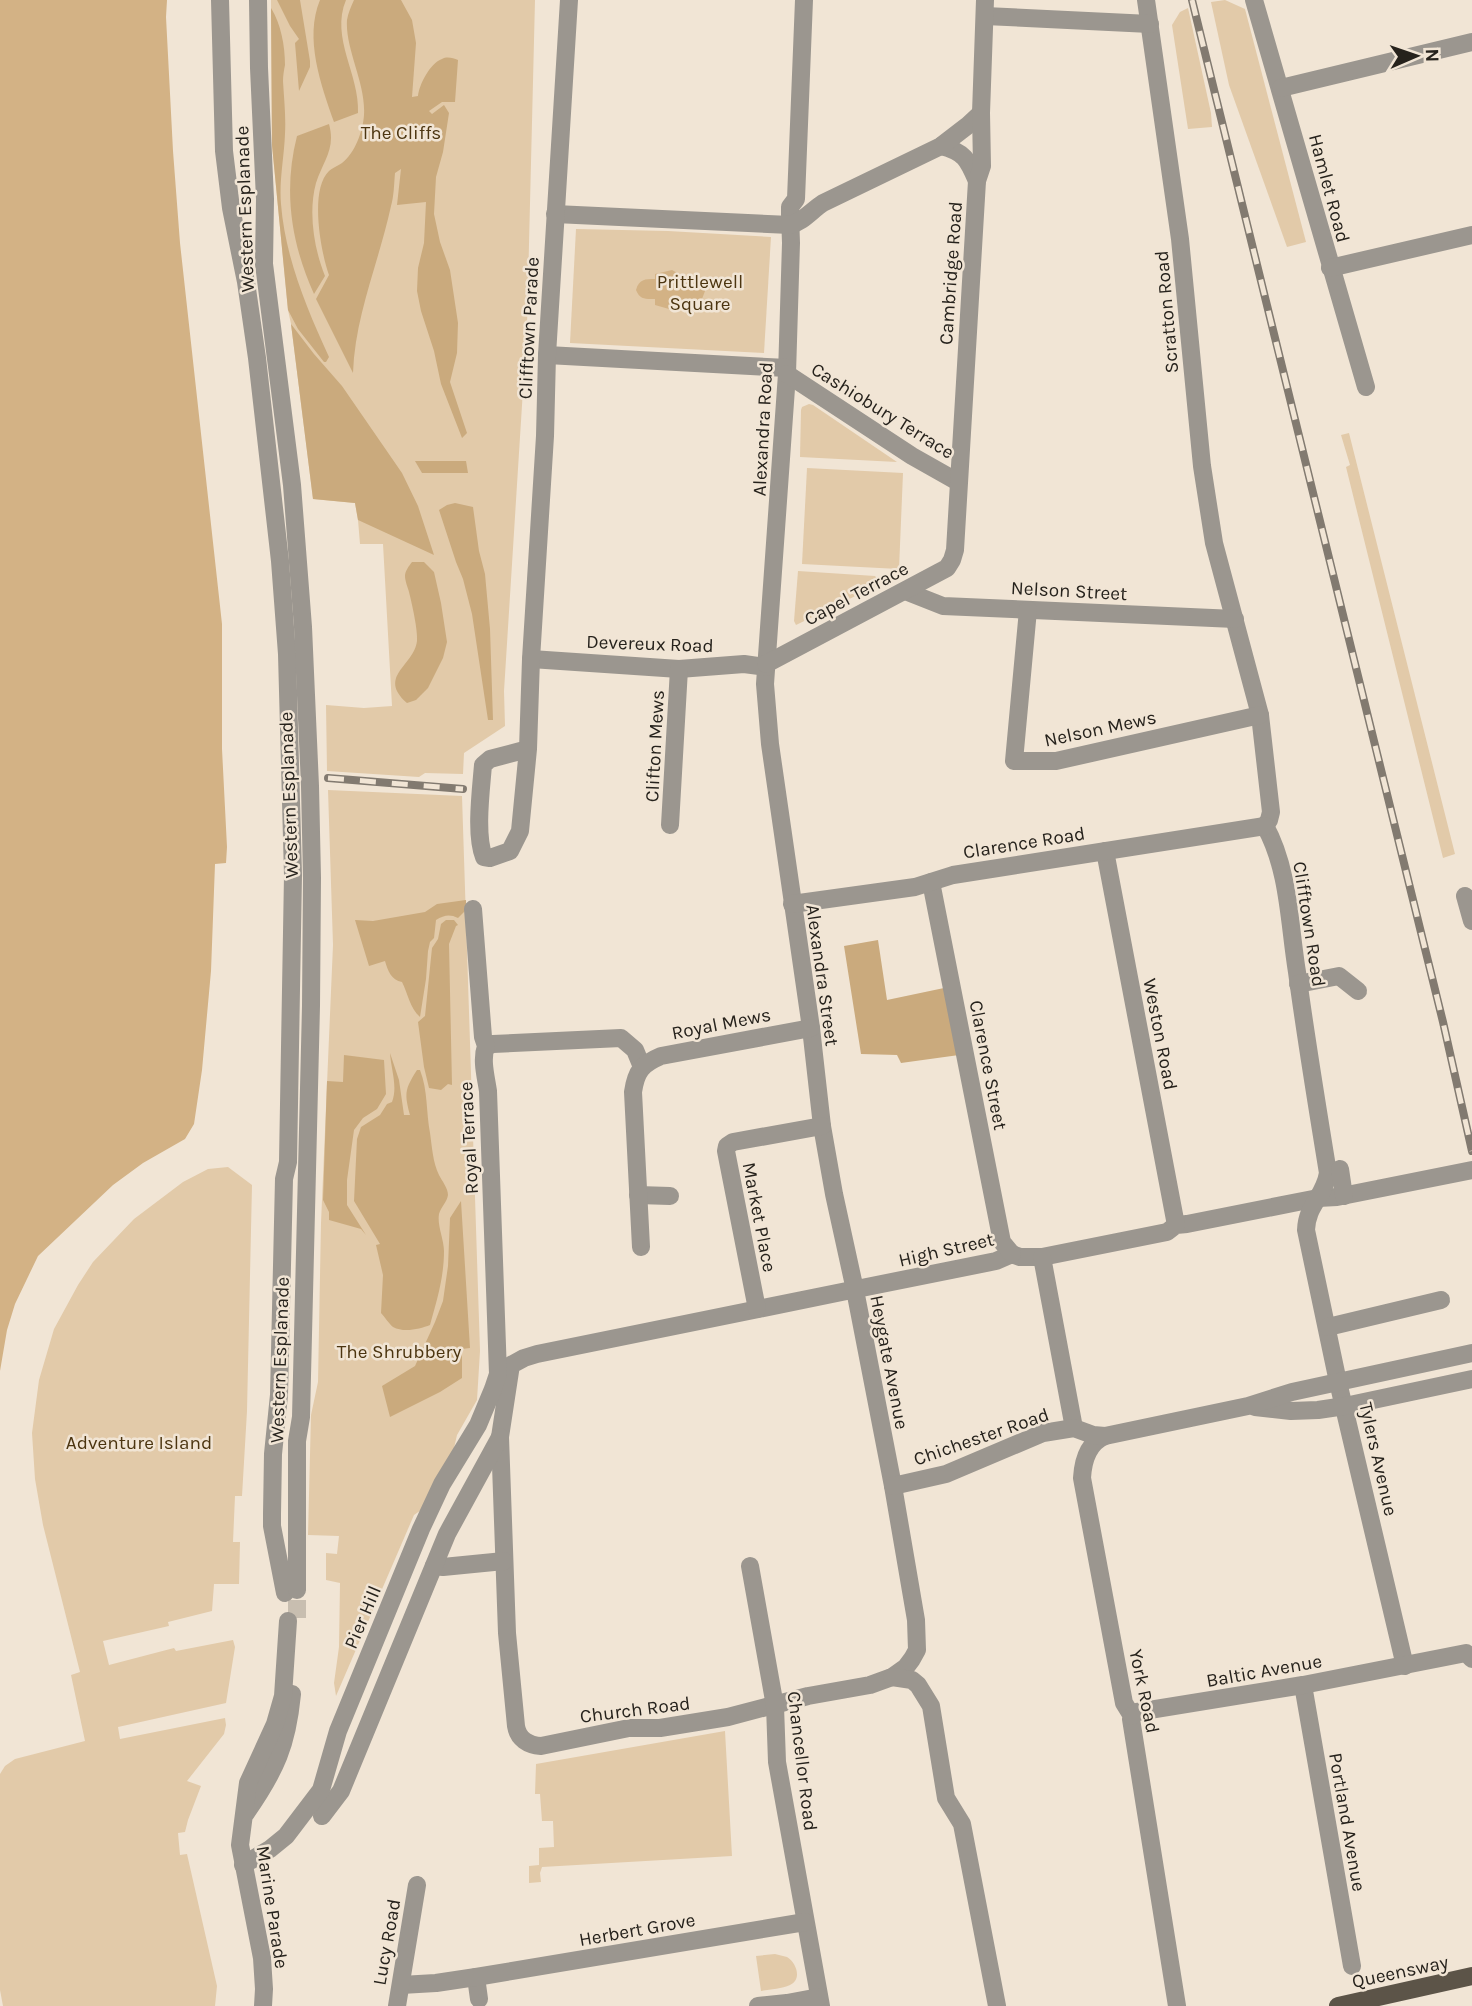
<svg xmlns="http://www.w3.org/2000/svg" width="1472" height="2006" viewBox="0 0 1472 2006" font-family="Karla,sans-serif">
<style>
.green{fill:#e2caa9}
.forest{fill:#caaa7d}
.water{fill:#d3b285}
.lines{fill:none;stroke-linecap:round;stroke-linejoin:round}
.minor-tunnel{stroke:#c8beb0;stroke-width:18;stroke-dasharray:18 9;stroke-linecap:butt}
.minor{stroke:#9b968f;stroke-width:18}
.major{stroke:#5c5448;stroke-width:18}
.rail-casing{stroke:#827a70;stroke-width:8}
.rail{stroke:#f1e5d5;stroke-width:5;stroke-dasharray:16;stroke-linecap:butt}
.labels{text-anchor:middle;stroke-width:5;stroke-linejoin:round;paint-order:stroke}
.park-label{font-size:19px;fill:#4c3510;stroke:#f1e5d5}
.street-label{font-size:19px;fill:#26221c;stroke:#f1e5d5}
</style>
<rect width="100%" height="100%" fill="#f1e5d5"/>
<!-- green -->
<g class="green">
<polygon points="271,0 535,0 527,326 504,691 505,726 464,753 463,774 425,773 419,777 327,771 326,705 364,708 392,706 383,544 360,544 358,520 355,503 313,499 291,324 288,310 272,145"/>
<polygon points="1225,0 1245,9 1306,242 1287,247 1229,85 1211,2"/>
<polygon points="1188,8 1211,113 1212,127 1188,129 1172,25 1180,12"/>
<polygon points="576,229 668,231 771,237 764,353 570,343"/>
<polygon points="809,404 813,405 897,462 800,457 801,410 802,407"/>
<polygon points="1349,433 1455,854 1443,858 1346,467 1350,465 1341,435"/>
<polygon points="807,468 903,473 899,569 802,564"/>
<polygon points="798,571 875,576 879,581 878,585 796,625 794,621"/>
<polygon points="328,790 462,796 480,1351 477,1400 457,1435 451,1461 424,1508 414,1515 336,1696 334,1683 339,1647 340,1583 326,1580 326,1553 337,1554 339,1536 308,1535 311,1415 318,1382 321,1223 333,945"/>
<polygon points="228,1167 252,1185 247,1411 242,1496 235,1496 233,1542 240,1542 239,1584 214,1584 212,1611 168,1622 169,1626 103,1641 109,1665 174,1648 176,1651 233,1640 235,1647 226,1703 118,1727 120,1739 225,1718 226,1725 224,1734 187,1781 201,1786 188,1820 185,1832 178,1833 180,1855 187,1854 217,1986 215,2006 3,2006 0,1990 0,1774 5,1766 15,1759 85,1741 71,1675 80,1672 43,1525 35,1479 32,1433 39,1380 54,1329 78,1285 93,1262 134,1219 183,1182 208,1169"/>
<polygon points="725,1731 732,1856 542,1867 540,1873 541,1882 529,1883 529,1866 539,1865 539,1848 554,1847 553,1821 542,1821 540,1794 535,1794 536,1764"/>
<path d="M 775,1954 C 779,1955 783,1956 787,1957 C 797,1963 802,1980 790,1985 C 782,1989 770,1989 761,1991 L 756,1956 Z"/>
</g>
<!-- forest -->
<g class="forest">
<polygon points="277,0 300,0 310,61 310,67 299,91 295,43 299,39 290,26"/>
<path d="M 320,0 L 346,0 C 330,38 360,75 358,113 L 334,122 C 321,85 304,38 320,0 Z"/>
<path d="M 354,0 L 401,0 L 412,20 L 416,43 L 412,97 L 418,96 C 419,85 430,63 442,59 C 447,56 453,58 458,60 L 455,102 L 442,102 L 429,111 L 432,114 L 444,105 L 449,113 L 443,152 L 436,177 L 434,214 L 440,242 L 450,270 L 458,323 L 457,353 L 450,382 L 467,433 L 462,438 L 441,384 L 434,351 L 421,311 L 417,291 L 418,268 L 424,243 L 426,202 L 397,205 L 401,169 L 395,173 C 394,184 394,196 391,206 C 379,262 355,315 353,373 L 316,299 L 329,275 C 321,253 309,190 329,171 C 332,168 338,166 342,163 C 355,153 363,131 364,115 C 366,83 345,49 347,20 C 348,13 351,7 354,0 Z"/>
<path d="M 271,8 C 281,24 285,46 285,65 C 284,70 283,75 283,81 C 284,99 286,116 285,134 C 284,158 279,181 281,204 C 285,257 307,309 329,357 L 326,362 L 324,362 L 298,329 L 288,310 L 272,145 Z"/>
<path d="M 329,124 C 336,149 323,161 316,183 C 308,212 314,249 325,276 L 314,294 C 291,243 283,191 297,136 Z"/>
<polygon points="291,324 314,354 342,386 402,473 418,506 434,555 358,520 355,503 313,499"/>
<polygon points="415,461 466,461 468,473 422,473"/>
<polygon points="455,503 473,507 479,551 485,574 490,629 493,720 488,720 472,614 463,579 456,562 439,510 447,505"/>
<path d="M 412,562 L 424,562 L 434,572 L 441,603 L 447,642 L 443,658 L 428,688 L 416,700 L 407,703 C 377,676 414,666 417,641 C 418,630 412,604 409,592 C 408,588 405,581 405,576 C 405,571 409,566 412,562 Z"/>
<path d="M 466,900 L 466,910 L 458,918 C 450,914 444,915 436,920 L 434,938 L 430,942 L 428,951 L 426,979 L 420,1017 C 410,1008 408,994 402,982 C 391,980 388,971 385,961 L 369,966 L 355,920 L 373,921 L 425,912 L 437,904 Z"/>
<polygon points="446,920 454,920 458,925 456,926 449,944 452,1085 448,1084 441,1090 429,1088 424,1067 418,1022 425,1016 432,948 438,939 441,924"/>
<polygon points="878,940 887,1000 944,988 959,1055 901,1063 897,1055 861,1054 844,946"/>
<path d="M 390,1053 L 399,1080 L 404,1115 L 410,1115 C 404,1093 405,1089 417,1070 L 420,1070 C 428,1090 426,1113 430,1133 C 432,1147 433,1163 439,1175 C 442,1181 448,1188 448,1195 C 447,1202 441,1207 439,1214 C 437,1226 444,1239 444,1251 C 444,1277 437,1300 430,1325 C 420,1329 404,1333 393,1327 C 389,1324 385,1317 381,1313 L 383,1275 L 376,1245 L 380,1244 L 354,1201 L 357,1139 L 361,1127 L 380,1115 L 387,1104 L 392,1102 C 398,1087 391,1069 390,1053 Z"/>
<polygon points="344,1055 384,1060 386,1094 377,1109 363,1118 354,1130 347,1180 347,1205 366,1235 361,1229 329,1220 329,1212 323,1200 327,1081 343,1082"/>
<polygon points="461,1201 470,1348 462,1349 462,1378 440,1392 390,1417 382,1386 415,1366 435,1322 443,1301 448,1266 450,1218"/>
</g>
<!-- water -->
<g class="water">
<polygon points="0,0 167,0 166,17 173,151 180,243 222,624 222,749 227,847 226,863 215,864 211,971 202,1070 194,1124 185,1139 143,1163 113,1185 38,1256 15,1304 7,1330 0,1371"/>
<path d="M 672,270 L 681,275 L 686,275 L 687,280 C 696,281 702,281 705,291 L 702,299 L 694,302 L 685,302 L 685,306 L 669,309 L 655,305 L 655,299 C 646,299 640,300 636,290 C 639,279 645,279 655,279 L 655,274 Z"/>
</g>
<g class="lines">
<!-- minor-tunnel -->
<polyline class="minor-tunnel" points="297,1618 297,1590"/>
<!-- minor -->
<g class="minor">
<polyline points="220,0 224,151 231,208 246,282 257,358 280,561 287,654 293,875 288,1162 284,1179 279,1395 273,1454 272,1514 272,1526 285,1593"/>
<polyline points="258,0 259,68 265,199 264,264 292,485 303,627 310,786 312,878 311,1006 301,1417 297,1441 297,1590"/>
<path d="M 804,0 L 796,199 L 790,207 L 790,214 L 791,243 L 787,374 L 765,684 L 770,744 L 811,1028 L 822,1126 L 834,1194 L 855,1290 L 893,1486 L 916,1620 L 917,1650 L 912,1659 L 906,1667 L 892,1677 L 870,1685 L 808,1696 L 728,1717 L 660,1728 L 629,1728 L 541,1746 C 528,1745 518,1739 516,1726 L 507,1633 L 500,1437 L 511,1365 L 524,1358 L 537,1354 C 690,1322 843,1292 996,1261 L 1012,1254 L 1020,1257 L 1042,1257 L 1167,1232 L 1176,1225 L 1187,1224 L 1318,1198 L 1337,1197 L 1472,1170"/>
<polyline points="1146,0 1180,239 1202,466 1214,543 1260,715 1271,812 1269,820 1265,826"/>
<polyline points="1254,0 1366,387"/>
<polyline points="985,16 1150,24"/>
<polyline points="1281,88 1472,42"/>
<path d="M 941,146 C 965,152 968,160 977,181"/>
<path d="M 555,214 L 790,225 C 803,222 812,210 823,203 L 941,146 L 967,126 L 981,113"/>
<polyline points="1330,268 1472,235"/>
<polyline points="547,355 787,368"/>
<polyline points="787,374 912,456 958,482"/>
<polyline points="905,591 943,606 1235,619"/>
<polyline points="1028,610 1014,761 1056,761 1260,715"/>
<polyline points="531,659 679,669 744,664 766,667"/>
<polyline points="766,664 947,568 952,560 955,550 977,181 982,166 981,113 985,0"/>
<path d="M 528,749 L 490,759 L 483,765 C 481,790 475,835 484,857 L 490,858 L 510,851 L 520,831 L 528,749 L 531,659 L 545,436 L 547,355 L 569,0"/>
<polyline points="670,825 679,669"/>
<path d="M 1265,826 C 1289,869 1289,923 1297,972 C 1306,1039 1317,1106 1328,1173 C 1324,1198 1307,1204 1306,1230 L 1338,1382 L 1405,1666"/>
<polyline points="1105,851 1176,1225"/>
<polyline points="931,882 1002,1242 1012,1254"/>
<polyline points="1465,896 1472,921"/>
<polyline points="792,904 915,887 953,875 1265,826"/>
<polyline points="1298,984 1339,976 1358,991"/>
<polyline points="486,1046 493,1044 621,1038 635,1050 642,1067"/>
<polyline points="1340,1169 1344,1196"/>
<polyline points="638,1195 670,1196"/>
<path d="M 641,1247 L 633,1092 C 636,1071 642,1064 661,1056 L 811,1028"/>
<polyline points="1042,1257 1074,1428"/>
<polyline points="757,1309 726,1151 727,1146 733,1142 822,1126"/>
<polyline points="1328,1327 1441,1300"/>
<polyline points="1255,1407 1291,1411 1318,1410 1345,1406 1472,1379"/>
<path d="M 1105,1436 C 1088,1443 1083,1461 1082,1478 L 1124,1703 L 1132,1716 L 1131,1719 L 1177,2006"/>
<polyline points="893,1486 946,1474 1043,1433 1074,1428 1093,1435 1105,1436 1248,1406 1292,1392 1472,1353"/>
<polyline points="434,1566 443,1567 504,1561"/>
<polyline points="750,1566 775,1706 777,1762 821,2006"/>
<polyline points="892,1677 912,1680 918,1685 931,1706 946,1798 962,1824 997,2006"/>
<polyline points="1303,1685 1352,1966"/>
<polyline points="1132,1716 1137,1712 1303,1685 1466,1653 1472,1659"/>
<path d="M 246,1813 C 276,1770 287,1745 292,1694"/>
<polyline points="322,1816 341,1791 447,1534 500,1437"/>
<path d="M 243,1865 L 270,1849 L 286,1836 L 321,1790 L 338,1731 L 421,1529 L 442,1484 L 478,1425 L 493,1389 L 498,1374 L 488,1091 C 486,1077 481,1060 486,1046 L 483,1037 L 473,909"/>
<polyline points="476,1977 479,1999"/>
<polyline points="401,1985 436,1983 476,1977 805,1922"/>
<polyline points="263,2006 264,1989 262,1958 240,1845 248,1783 275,1724 283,1696 288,1621"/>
<polyline points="397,2006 417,1885"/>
<polyline points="758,2006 787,2003 819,1997"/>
</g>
<!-- major -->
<polyline class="major" points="1338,2006 1472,1976"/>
<defs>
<g id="rail">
<polyline points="1192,0 1443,1022 1472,1151"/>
<polyline points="328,778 463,789"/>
</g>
</defs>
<!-- rail casing -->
<use href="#rail" class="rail-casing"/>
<!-- rail -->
<use href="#rail" class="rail"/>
</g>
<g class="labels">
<!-- park labels -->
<g class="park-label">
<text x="401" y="139">The Cliffs</text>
<text x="700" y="288">Prittlewell<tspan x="700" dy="22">Square</tspan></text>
<text x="399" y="1358">The Shrubbery</text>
<text x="139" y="1449">Adventure Island</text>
</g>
<!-- street labels -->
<g class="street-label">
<text transform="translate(1330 188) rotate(75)" y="7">Hamlet Road</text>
<text transform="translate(244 209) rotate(-92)" y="7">Western Esplanade</text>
<text transform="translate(950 273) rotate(-86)" y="7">Cambridge Road</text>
<text transform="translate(1166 312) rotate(-95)" y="7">Scratton Road</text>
<text transform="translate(528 328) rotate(-87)" y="7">Clifftown Parade</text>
<text transform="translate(883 410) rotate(32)" y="7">Cashiobury Terrace</text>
<text transform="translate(762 429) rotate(-87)" y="7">Alexandra Road</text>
<text transform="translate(1069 590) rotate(3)" y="7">Nelson Street</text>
<text transform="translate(856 593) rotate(-28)" y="7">Capel Terrace</text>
<text transform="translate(650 643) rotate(2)" y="7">Devereux Road</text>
<text transform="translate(1100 728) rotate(-12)" y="7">Nelson Mews</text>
<text transform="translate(654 746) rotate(-87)" y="7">Clifton Mews</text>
<text transform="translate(288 795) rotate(-92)" y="7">Western Esplanade</text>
<text transform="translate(1024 842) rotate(-9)" y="7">Clarence Road</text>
<text transform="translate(1310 924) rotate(81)" y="7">Clifftown Road</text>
<text transform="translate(823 975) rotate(82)" y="7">Alexandra Street</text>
<text transform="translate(721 1023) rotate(-11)" y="7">Royal Mews</text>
<text transform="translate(1161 1034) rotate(79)" y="7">Weston Road</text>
<text transform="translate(989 1065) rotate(79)" y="7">Clarence Street</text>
<text transform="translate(468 1138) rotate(-93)" y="7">Royal Terrace</text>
<text transform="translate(760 1217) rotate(79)" y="7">Market Place</text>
<text transform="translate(946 1249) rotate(-13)" y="7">High Street</text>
<text transform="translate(279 1360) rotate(-88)" y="7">Western Esplanade</text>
<text transform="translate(890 1362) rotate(79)" y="7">Heygate Avenue</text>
<text transform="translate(981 1436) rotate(-19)" y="7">Chichester Road</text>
<text transform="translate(1379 1459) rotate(77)" y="7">Tylers Avenue</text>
<text transform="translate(362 1617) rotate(-67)" y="7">Pier Hill</text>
<text transform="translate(1264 1670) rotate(-10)" y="7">Baltic Avenue</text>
<text transform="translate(1145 1691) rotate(78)" y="7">York Road</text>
<text transform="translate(635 1709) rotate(-7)" y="7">Church Road</text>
<text transform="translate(803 1761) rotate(83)" y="7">Chancellor Road</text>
<text transform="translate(1348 1822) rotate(80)" y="7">Portland Avenue</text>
<text transform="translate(273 1907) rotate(81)" y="7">Marine Parade</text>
<text transform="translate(637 1929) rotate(-10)" y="7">Herbert Grove</text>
<text transform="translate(386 1942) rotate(-80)" y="7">Lucy Road</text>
<text transform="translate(1400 1971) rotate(-12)" y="7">Queensway</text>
</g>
</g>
<!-- north arrow -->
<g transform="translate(1416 56) rotate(88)" stroke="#f1e5d5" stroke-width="5" paint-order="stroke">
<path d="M0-5L12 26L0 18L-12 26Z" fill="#26221c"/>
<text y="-10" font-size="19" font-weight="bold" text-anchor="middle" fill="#26221c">N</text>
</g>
</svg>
